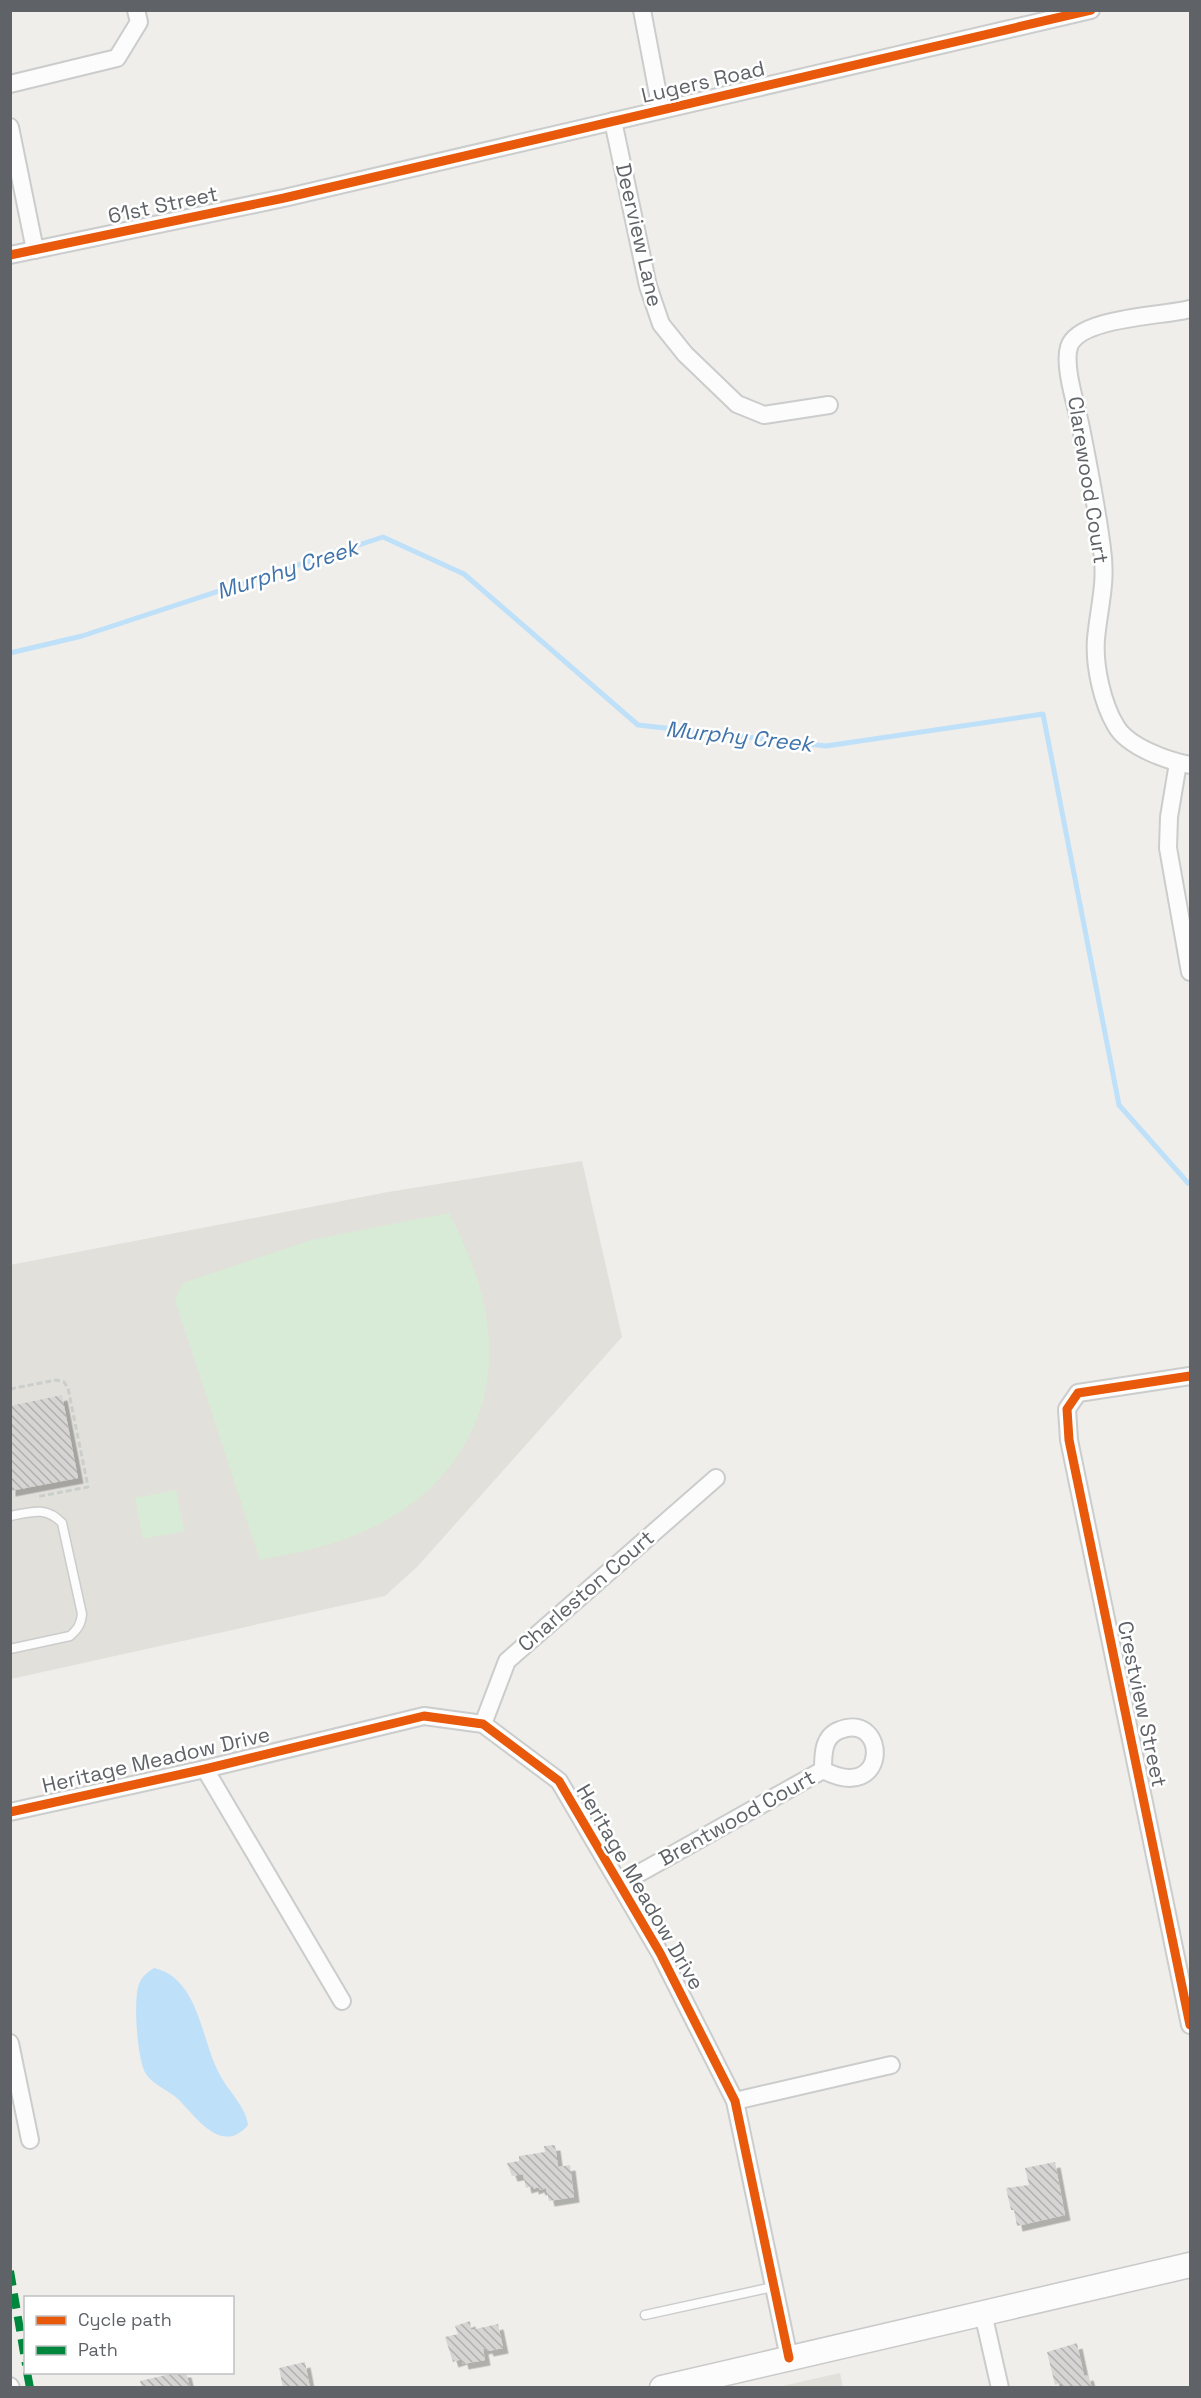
<svg xmlns="http://www.w3.org/2000/svg" width="1201" height="2398" viewBox="0 0 1201 2398" font-family="'Space Grotesk',sans-serif">
<style>
.education{fill:#e2e0da}
.pitch{fill:#d8ebd6}
.water{fill:#bfe0f9}
.lines{fill:none;stroke-linecap:round;stroke-linejoin:round}
.stream{stroke:#bfe0f9;stroke-width:5}
.building{fill:url(#building-back-hatch);filter:url(#shadow)}
.lane-casing{stroke:#cbcccc;stroke-width:11}
.street-casing{stroke:#cbcccc;stroke-width:20}
.secondary-casing{stroke:#cacacb;stroke-width:27}
.path{stroke:#cacfcc;stroke-width:3;stroke-dasharray:6 3;stroke-linecap:butt}
.lane{stroke:#fdfcfc;stroke-width:8}
.street{stroke:#fdfcfc;stroke-width:16}
.secondary{stroke:#fdfcfc;stroke-width:24}
.quiet{stroke:#00873e;stroke-width:8;stroke-dasharray:15 8;stroke-linecap:butt}
.cycleway-casing{stroke:#fff;stroke-width:13}
.cycleway{stroke:#e8590c;stroke-width:9}
.labels{text-anchor:middle;stroke-width:5;stroke-linejoin:round;paint-order:stroke}
.street-label{font-size:21px;fill:#5f6368;stroke:#fff}
.water-label{font-size:22px;font-style:italic;fill:#4174aa;stroke:#fff}
</style>
<defs>
<pattern id="building-back-hatch" width="6" height="6" patternUnits="userSpaceOnUse" patternTransform="scale(1.5)"><rect width="6" height="6" fill="#d6d5d3"/><path d="M-1 5l2 2M0 0l6 6M5-1l2 2" fill="none" stroke="#b1b0af"/></pattern>
<filter id="shadow"><feDropShadow dx="5.5" dy="5.5" stdDeviation="0" flood-color="#0004"/></filter>
</defs>
<rect width="100%" height="100%" fill="#efeeea"/>
<!-- education -->
<g class="education">
<polygon points="582,1161 622,1337 418,1566 385,1596 11,1679 10,1265 388,1192"/>
<polygon points="840,2373 843,2387 778,2387"/>
</g>
<!-- pitch -->
<g class="pitch">
<path d="M 449,1213 C 466,1246 480,1279 486,1315 C 503,1411 452,1493 365,1531 C 332,1546 295,1553 260,1560 L 175,1300 L 183,1283 L 311,1240 Z"/>
<polygon points="176,1490 184,1531 143,1539 135,1498"/>
</g>
<!-- water -->
<path class="water" d="M 154,1968 C 199,1978 201,2040 219,2073 C 227,2090 246,2106 248,2125 C 222,2156 196,2117 179,2100 C 169,2090 154,2086 146,2074 C 137,2061 133,1999 139,1984 C 142,1976 148,1972 154,1968 Z"/>
<g class="lines">
<!-- stream -->
<polyline class="stream" points="10,653 82,636 383,537 464,574 638,725 826,746 1043,714 1119,1105 1188,1183 1190,1183"/>
</g>
<!-- building -->
<g class="building">
<polygon points="62,1395 78,1478 10,1491 10,1406"/>
<polygon points="555,2145 558,2167 570,2165 574,2197 549,2201 546,2188 540,2190 539,2187 533,2189 533,2186 526,2188 523,2174 512,2176 507,2163 519,2161 519,2156 545,2152 544,2146"/>
<polygon points="1055,2162 1065,2215 1017,2226 1014,2210 1011,2210 1006,2188 1029,2185 1025,2168"/>
<polygon points="470,2321 471,2330 498,2324 503,2348 488,2351 487,2348 483,2349 485,2360 463,2364 462,2359 453,2362 445,2337 458,2334 455,2326"/>
<polygon points="1077,2343 1084,2376 1088,2375 1092,2388 1063,2388 1062,2383 1055,2385 1047,2352"/>
<polygon points="305,2362 310,2388 283,2388 279,2368"/>
<polygon points="179,2372 186,2372 190,2388 142,2388 140,2381"/>
</g>
<g class="lines">
<defs>
<g id="lane">
<path d="M 10,1516 C 31,1512 46,1506 62,1523 L 82,1614 C 81,1624 78,1629 70,1636 L 10,1649"/>
<polyline points="645,2315 773,2287"/>
</g>
<g id="street">
<polyline points="642,10 661,110"/>
<polyline points="10,84 117,58 139,22 136,10"/>
<polyline points="613,121 648,286 661,324 685,354 737,404 764,415 829,405"/>
<polyline points="10,127 35,250"/>
<polyline points="10,255 284,198 1091,10"/>
<path d="M 1190,309 C 1165,316 1078,317 1069,347 C 1063,367 1077,407 1081,428 C 1089,468 1097,508 1102,549 C 1107,583 1099,606 1096,639 C 1094,665 1102,703 1116,726 C 1128,747 1168,761 1190,765"/>
<polyline points="1178,763 1169,817 1168,848 1190,972"/>
<polyline points="1190,1376 1078,1393 1067,1409 1069,1440 1190,2025"/>
<polyline points="483,1724 507,1661 716,1478"/>
<polyline points="205,1769 342,2001"/>
<polyline points="10,1812 205,1769 424,1716 483,1724 559,1781 660,1953 735,2101 789,2358"/>
<path d="M 620,1884 L 823,1770 C 823,1754 823,1736 840,1730 C 888,1711 890,1805 823,1770"/>
<polyline points="10,2043 30,2140"/>
<polyline points="735,2101 891,2065"/>
<polyline points="983,2313 1000,2388"/>
<polyline points="10,2386 11,2388"/>
</g>
<polyline id="secondary" points="662,2388 1190,2265"/>
</defs>
<!-- lane casing -->
<use href="#lane" class="lane-casing"/>
<!-- street casing -->
<use href="#street" class="street-casing"/>
<!-- secondary casing -->
<use href="#secondary" class="secondary-casing"/>
<!-- path -->
<polyline class="path" points="10,1389 56,1380 64,1382 68,1388 88,1487 36,1497"/>
<!-- lane -->
<use href="#lane" class="lane"/>
<!-- street -->
<use href="#street" class="street"/>
<!-- secondary -->
<use href="#secondary" class="secondary"/>
<!-- quiet -->
<g class="quiet">
<polyline points="10,2271 26,2365"/>
<polyline points="27,2372 30,2388"/>
</g>
<defs>
<g id="cycleway">
<polyline points="10,255 284,198 1091,10"/>
<polyline points="1190,1376 1078,1393 1067,1409 1069,1440 1190,2025"/>
<polyline points="10,1812 205,1769 424,1716 483,1724 559,1781 660,1953 735,2101 789,2358"/>
</g>
</defs>
<!-- cycleway casing -->
<use href="#cycleway" class="cycleway-casing"/>
<!-- cycleway -->
<use href="#cycleway" class="cycleway"/>
</g>
<g class="labels">
<!-- street labels -->
<g class="street-label">
<text transform="translate(703 82) rotate(-13)" y="7">Lugers Road</text>
<text transform="translate(163 205) rotate(-12)" y="7">61st Street</text>
<text transform="translate(639 235) rotate(77)" y="7">Deerview Lane</text>
<text transform="translate(1088 480) rotate(81)" y="7">Clarewood Court</text>
<text transform="translate(586 1591) rotate(-41)" y="7">Charleston Court</text>
<text transform="translate(1142 1704) rotate(78)" y="7">Crestview Street</text>
<text transform="translate(156 1760) rotate(-13)" y="7">Heritage Meadow Drive</text>
<text transform="translate(737 1818) rotate(-29)" y="7">Brentwood Court</text>
<text transform="translate(640 1887) rotate(60)" y="7">Heritage Meadow Drive</text>
</g>
<!-- water labels -->
<g class="water-label">
<text transform="translate(287 569) rotate(-18)" y="8">Murphy Creek</text>
<text transform="translate(739 736) rotate(6)" y="8">Murphy Creek</text>
</g>
</g>
<!-- border -->
<rect width="1201" height="2398" fill="none" stroke="#5f6368" stroke-width="24"/>
<!-- legend -->
<rect x="24" y="2296" width="210" height="78" fill="#ffffff" stroke="#bfc1c3" stroke-width="1.5"/>
<rect x="36" y="2316" width="30" height="9" fill="#e8590c" stroke="#bfc1c3" stroke-width="1.5"/>
<text x="78" y="2326" font-size="18" fill="#5f6368">Cycle path</text>
<rect x="36" y="2346" width="30" height="9" fill="#00873e" stroke="#bfc1c3" stroke-width="1.5"/>
<text x="78" y="2356" font-size="18" fill="#5f6368">Path</text>
</svg>
